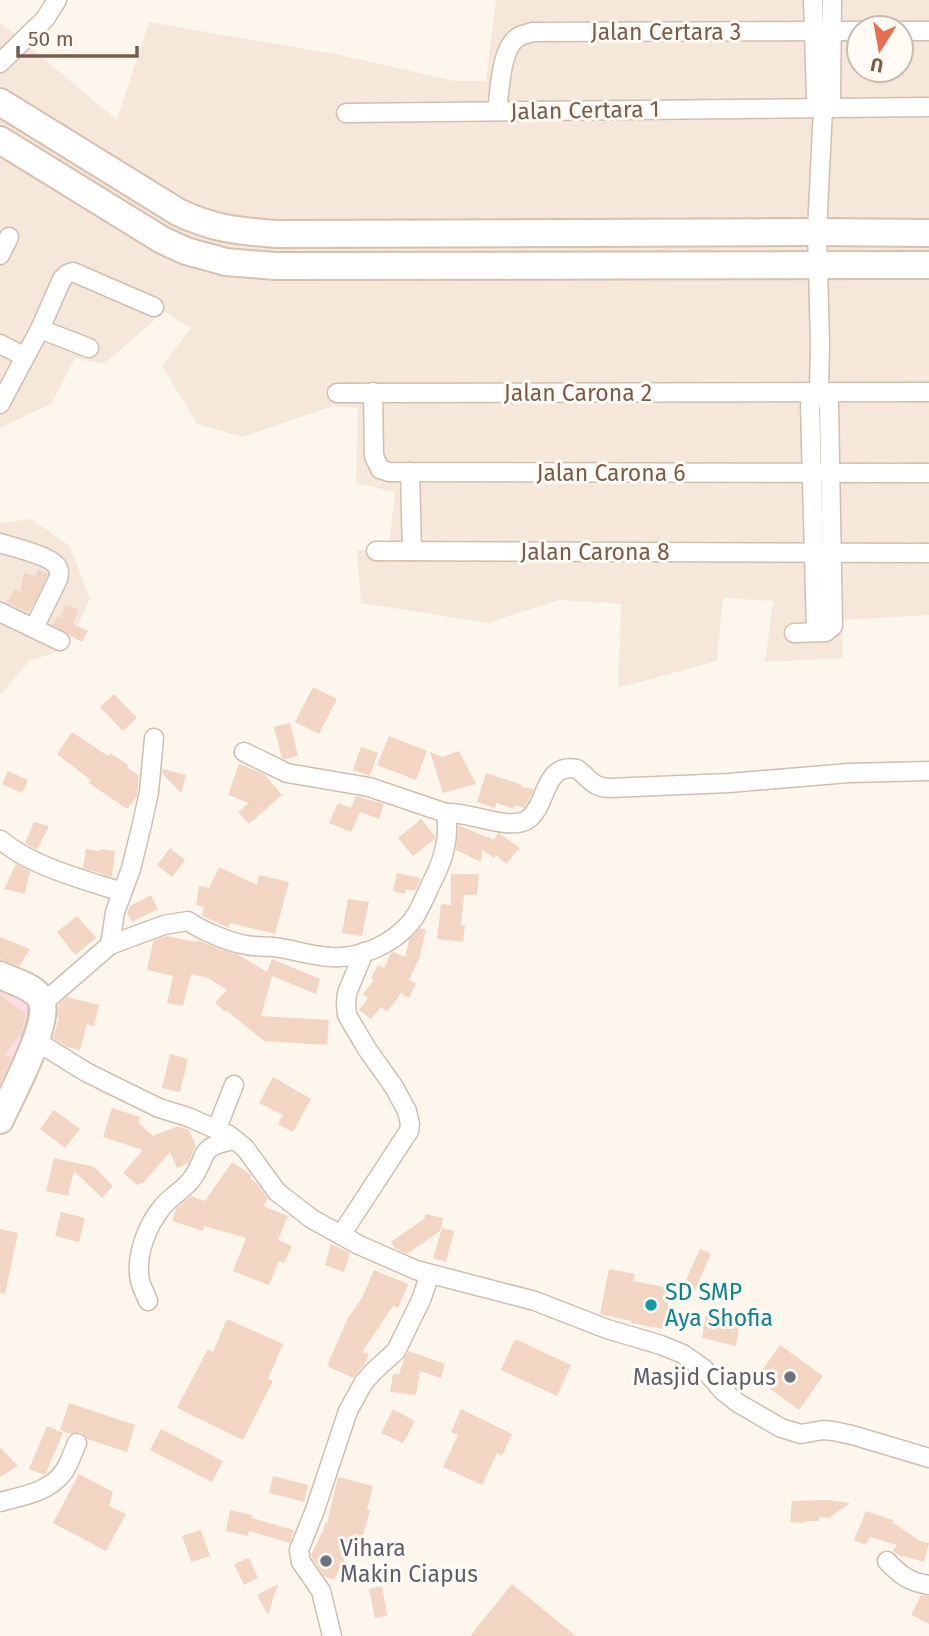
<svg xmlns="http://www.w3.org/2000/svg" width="929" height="1636" viewBox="0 0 929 1636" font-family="'Fira Sans',sans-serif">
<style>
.residential{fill:#f5e8da;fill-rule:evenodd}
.medical{fill:#fbdfe3}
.building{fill:#f3d5c3}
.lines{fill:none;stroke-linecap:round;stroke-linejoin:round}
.street-casing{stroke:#d1beb0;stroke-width:21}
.secondary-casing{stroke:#d6c0b0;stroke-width:30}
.street{stroke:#fff;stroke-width:18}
.secondary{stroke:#fff;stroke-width:26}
.culture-dot{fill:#0f9aa8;stroke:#fffaf3;stroke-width:2.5}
.worship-dot{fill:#6b7280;stroke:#fffaf3;stroke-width:2.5}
.labels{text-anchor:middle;stroke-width:6;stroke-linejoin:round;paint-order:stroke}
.street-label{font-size:23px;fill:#7a5c4d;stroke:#fffaf3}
.culture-label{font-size:23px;fill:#0d838f;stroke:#fffaf3;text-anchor:start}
.worship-label{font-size:23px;fill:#5b616d;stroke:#fffaf3;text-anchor:end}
</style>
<rect width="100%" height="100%" fill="#fdf6ec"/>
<!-- residential -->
<g class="residential">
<path d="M 496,0 L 929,0 L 929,615 L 842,620 L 843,658 L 765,662 L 773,601 L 723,598 L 717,661 L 618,688 L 621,604 L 559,600 L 488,623 L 361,603 L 357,551 L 389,545 L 395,492 L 356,483 L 358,408 L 333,406 L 242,437 L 197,424 L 162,366 L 191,328 L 164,312 L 104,364 L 75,358 L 52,403 L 0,428 L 0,22 L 117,120 L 149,22 L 335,54 L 455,81 L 486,81 ZM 859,28 L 901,28 L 901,70 L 859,70 Z"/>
<polygon points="31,519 70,546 90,599 66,649 29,661 0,695 0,523"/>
</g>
<!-- medical -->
<polygon class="medical" points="0,985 27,996 31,1010 27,1028 0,1090"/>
<!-- building -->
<g class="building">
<polygon points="38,569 48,574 29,613 7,602 15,589 20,592 24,573 35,576"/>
<polygon points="65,605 78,609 73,624 88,631 82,642 53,625 57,616 61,618"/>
<polygon points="313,687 337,699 319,734 295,722"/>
<polygon points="114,694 137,718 123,731 100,707"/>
<polygon points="290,723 298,756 284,759 282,758 274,727"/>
<polygon points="72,732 108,756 110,753 128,765 127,767 139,776 137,796 127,809 89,783 91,780 57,754"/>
<polygon points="389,736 427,751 416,780 377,765"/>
<polygon points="361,747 378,753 370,776 353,770"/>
<polygon points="459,751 476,784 443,793 430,752 443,757"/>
<polygon points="239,764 264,774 282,795 249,824 238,812 249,803 228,795"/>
<polygon points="163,769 186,775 181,793 162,773"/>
<polygon points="8,771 28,780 22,793 2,784"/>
<polygon points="486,773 522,785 521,787 534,789 525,807 524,808 515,805 514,809 496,803 495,808 477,802"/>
<polygon points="356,796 384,804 379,819 360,812 351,832 329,823 338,803 351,808"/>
<polygon points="421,819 435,836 435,839 413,856 398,838"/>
<polygon points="34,822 49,826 37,850 25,843"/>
<polygon points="458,825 494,840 498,833 500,834 520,848 506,864 496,855 494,858 482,850 481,862 456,850"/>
<polygon points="170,848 185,860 172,877 157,865"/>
<polygon points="86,849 100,851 101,849 115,851 112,877 83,868"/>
<polygon points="16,864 30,871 25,894 4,889"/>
<polygon points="219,867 257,885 259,875 289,882 275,934 230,923 229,928 202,916 204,907 196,905 199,886 209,888"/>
<polygon points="397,873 421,878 415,891 406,889 405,894 393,891"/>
<polygon points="451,874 479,874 477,895 464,895 461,925 465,926 463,942 437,939 441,904 451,905"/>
<polygon points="151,895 158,909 132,922 127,913 130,906"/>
<polygon points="348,899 369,902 362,936 342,933"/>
<polygon points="77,916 96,938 75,955 57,932"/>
<polygon points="420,928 426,930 420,956 409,980 416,984 409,998 401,993 387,1012 381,1007 371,1019 359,1010 368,998 363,994 374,980 371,978 378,965 384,968 391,953 394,952 405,957 409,940"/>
<polygon points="166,936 197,942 197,940 220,949 239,955 267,972 272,959 320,979 316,994 272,976 261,1016 329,1020 327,1045 264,1041 226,1010 225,1012 215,1002 227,990 208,978 191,974 183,1006 167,1003 173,976 147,970 153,941"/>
<polygon points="0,937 30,949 19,966 0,959"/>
<polygon points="0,995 26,1014 22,1032 5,1054 12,1058 0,1084"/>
<polygon points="67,997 99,1005 94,1026 87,1024 80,1050 67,1047 53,1038 59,1018 57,1017 58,1005"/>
<polygon points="170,1054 188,1059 180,1092 162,1088"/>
<polygon points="273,1077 311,1099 293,1132 278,1124 283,1115 259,1103"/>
<polygon points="112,1108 140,1117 138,1122 153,1136 178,1126 189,1130 196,1146 188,1163 177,1168 170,1152 144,1182 137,1185 123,1173 143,1150 103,1137"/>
<polygon points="54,1110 80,1129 65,1148 40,1129"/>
<polygon points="54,1158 94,1167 113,1186 102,1198 74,1171 68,1196 46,1191"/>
<polygon points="232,1162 251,1175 250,1178 256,1183 268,1199 263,1206 288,1216 278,1240 292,1246 284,1263 279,1261 269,1285 233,1271 246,1238 204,1226 203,1231 172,1221 176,1209 191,1196 205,1201"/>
<polygon points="61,1212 85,1218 79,1242 55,1236"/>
<polygon points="426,1214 443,1218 440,1231 407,1254 396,1249 391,1242 424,1219"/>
<polygon points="442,1228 454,1231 446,1262 433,1258"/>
<polygon points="0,1229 18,1233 5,1294 0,1293"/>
<polygon points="331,1244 350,1253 344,1272 325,1265"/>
<polygon points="700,1249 711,1254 693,1294 682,1289"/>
<polygon points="609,1269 635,1274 633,1281 671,1288 663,1329 631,1323 631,1321 600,1314"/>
<polygon points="374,1270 408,1284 398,1308 393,1306 362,1352 369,1354 364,1365 353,1378 327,1366 348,1318 362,1298"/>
<polygon points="706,1314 723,1318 723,1316 740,1318 736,1346 702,1338"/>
<polygon points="227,1319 283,1344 268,1379 273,1381 243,1440 177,1408 208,1349 213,1352"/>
<polygon points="515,1339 571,1365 557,1396 501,1370"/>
<polygon points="780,1345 823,1376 799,1410 756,1379"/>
<polygon points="409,1351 445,1364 441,1378 420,1371 416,1395 390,1392 393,1374 399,1374 404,1359"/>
<polygon points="69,1403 135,1425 127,1452 87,1439 81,1432 71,1434 60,1430"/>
<polygon points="393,1409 415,1421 403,1443 381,1433"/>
<polygon points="461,1409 512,1434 502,1456 497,1453 482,1485 443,1467 458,1435 451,1432"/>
<polygon points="47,1426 63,1433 46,1473 44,1475 29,1469"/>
<polygon points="161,1429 223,1461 212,1482 150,1450"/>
<polygon points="0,1447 18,1466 0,1477"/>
<polygon points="79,1474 113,1492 109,1506 126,1514 106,1551 53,1523"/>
<polygon points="273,1476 308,1485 304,1502 269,1493"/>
<polygon points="338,1477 373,1486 367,1510 370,1510 359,1550 350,1548 334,1580 324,1576 312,1558 311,1554 323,1531 325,1523 327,1523"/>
<polygon points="827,1500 850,1503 829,1518 819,1517 819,1521 804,1521 804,1523 790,1522 792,1501"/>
<polygon points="230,1510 253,1515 252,1518 294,1530 290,1543 249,1531 248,1536 226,1531"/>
<polygon points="866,1511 893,1520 892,1522 920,1541 929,1543 924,1562 903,1556 902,1557 893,1551 897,1545 870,1537 866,1545 854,1540"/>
<polygon points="201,1530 210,1556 191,1562 182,1536"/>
<polygon points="249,1558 258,1578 244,1585 234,1564"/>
<polygon points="278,1584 268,1615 257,1595"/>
<polygon points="512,1584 576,1636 470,1636"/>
<polygon points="382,1586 387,1616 375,1618 369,1589"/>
<polygon points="921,1595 929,1596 929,1624 911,1615"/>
</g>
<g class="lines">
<defs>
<g id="street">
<polyline points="813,0 816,99 823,108"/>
<polyline points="901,31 929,31"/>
<polyline points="0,63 45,19 57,0"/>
<path d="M 497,111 C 500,91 500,46 520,36 C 524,34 528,34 532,32 L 859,31"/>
<polyline points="346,113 929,107"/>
<polyline points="0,255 9,237"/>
<polyline points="40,329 89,348"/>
<polyline points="0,344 25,357"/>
<polyline points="373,392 374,456 380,469 389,472 929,473"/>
<polyline points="337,393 929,392"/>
<polyline points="0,404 40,329 62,279 67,274 73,272 154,307"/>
<polyline points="410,472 412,551"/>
<path d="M 0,543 C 12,547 53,556 58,568 C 60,572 59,575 58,579 L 34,628"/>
<polyline points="376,551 929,553"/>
<polyline points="0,612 60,641"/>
<polyline points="816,632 810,405 819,391 820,343 817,232 823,108 831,99 832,0"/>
<polyline points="794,633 826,632 833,626 829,404 819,391"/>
<polyline points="244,752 287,773 369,787 446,813"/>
<path d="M 1,840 C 30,866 85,880 122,892"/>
<polyline points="110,945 115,912 131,869 142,824 149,792 154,738"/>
<path d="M 43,1003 L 110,945 L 164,925 L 188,921 C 202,931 229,942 246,945 C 255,947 264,946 273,947 C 292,949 311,956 331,957 C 360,959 393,944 411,922 C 420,911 425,896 431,884 C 443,861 450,839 446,813 C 469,811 507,831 527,820 C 548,807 542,762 577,769 C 591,779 591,787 610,788 L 729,783 L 849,773 L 929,771"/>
<polyline points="36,1041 86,1072 112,1085 159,1108 188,1117 229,1135 245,1148 277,1192 312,1219 359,1245 416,1270 535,1301 607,1329 661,1345 683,1354 703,1368 723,1391 738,1403 781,1428 801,1434 823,1430 833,1431 852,1435 929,1458"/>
<polyline points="217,1128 234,1085"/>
<polyline points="341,1235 405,1137 409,1131 410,1124 407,1111 394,1087 367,1049 347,1015 346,1004 347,993 364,952"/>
<path d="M 148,1301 C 146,1295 142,1288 140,1281 C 135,1256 147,1225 163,1206 C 172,1196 183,1190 191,1180 C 210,1155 195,1147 235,1140"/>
<path d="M 0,1502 C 21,1496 47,1493 62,1474 C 69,1466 72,1454 77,1443"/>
<path d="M 887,1561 C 900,1575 909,1582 929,1585"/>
<polyline points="332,1636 321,1591 301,1562 299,1550 315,1510 348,1411 364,1382 374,1371 396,1351 421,1300 430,1274"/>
</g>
<g id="secondary">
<path d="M 0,102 L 178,212 C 213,229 238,231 276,234 L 817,232 L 929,233"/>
<polyline points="0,140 162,240 186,251 226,262 275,266 929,265"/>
<path d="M 0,975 C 12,981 29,985 38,995 C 57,1014 10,1097 0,1120"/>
</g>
</defs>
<!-- street casing -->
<use href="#street" class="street-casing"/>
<!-- secondary casing -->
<use href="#secondary" class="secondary-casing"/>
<!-- street -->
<use href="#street" class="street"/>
<!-- secondary -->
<use href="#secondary" class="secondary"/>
</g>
<!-- markers -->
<circle class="culture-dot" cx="651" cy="1305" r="7"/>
<g class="worship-dot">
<circle cx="790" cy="1377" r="7"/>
<circle cx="326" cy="1561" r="7"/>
</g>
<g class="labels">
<!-- street labels -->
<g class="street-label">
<text x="666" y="40">Jalan Certara 3</text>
<text transform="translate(585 110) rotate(-1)" y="8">Jalan Certara 1</text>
<text x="578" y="401">Jalan Carona 2</text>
<text x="611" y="481">Jalan Carona 6</text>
<text x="595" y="560">Jalan Carona 8</text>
</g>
<!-- culture labels -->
<g class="culture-label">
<text x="665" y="1300">SD SMP<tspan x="665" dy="26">Aya Shofia</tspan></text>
</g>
<!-- worship labels -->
<g class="worship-label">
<text x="776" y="1385">Masjid Ciapus</text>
<text x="340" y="1556" text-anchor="start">Vihara<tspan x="340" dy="26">Makin Ciapus</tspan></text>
</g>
</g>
<!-- north arrow -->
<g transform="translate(880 49) rotate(191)"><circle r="33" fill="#fffaf3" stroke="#cabbb1" stroke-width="2"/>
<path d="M0-5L12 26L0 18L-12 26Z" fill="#e76f51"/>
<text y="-10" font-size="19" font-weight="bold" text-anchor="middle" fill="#7a5c4d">U</text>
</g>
<!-- scale -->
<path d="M18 46v10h119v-10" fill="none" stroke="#7a5c4d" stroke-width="3.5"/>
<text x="28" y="46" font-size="21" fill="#7a5c4d" stroke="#fffaf3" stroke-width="5" paint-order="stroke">50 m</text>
</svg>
